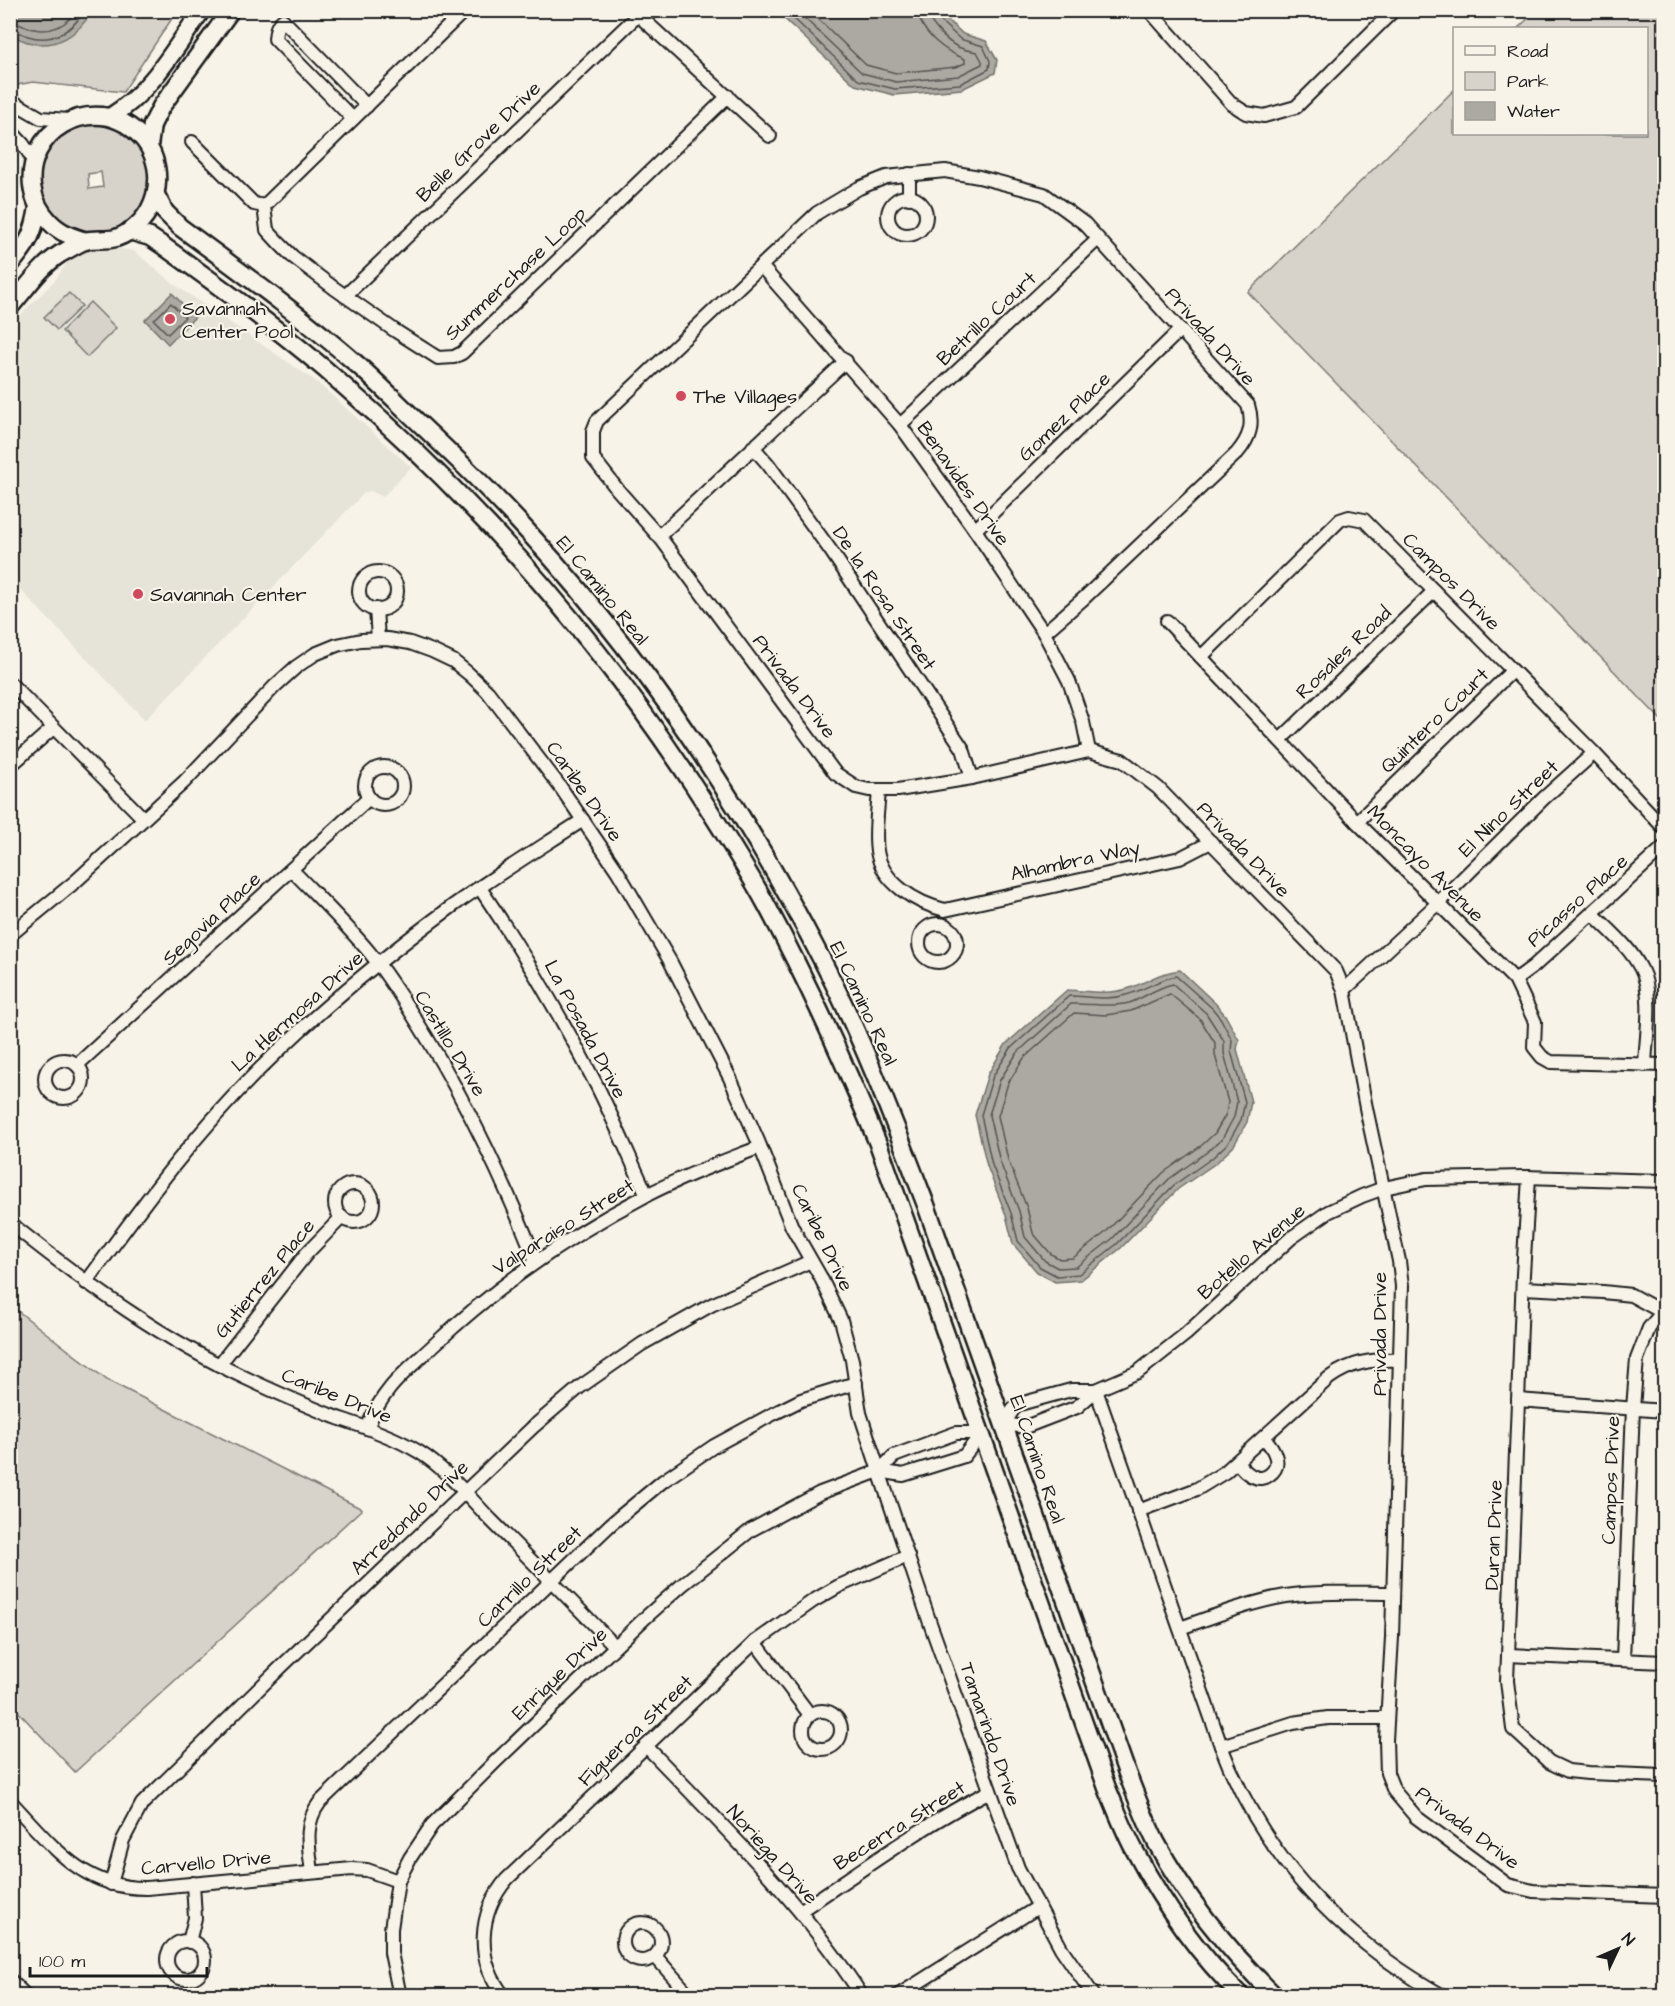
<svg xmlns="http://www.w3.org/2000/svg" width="1675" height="2006" viewBox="0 0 1675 2006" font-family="'Architects Daughter',sans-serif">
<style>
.built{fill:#e6e3d9}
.green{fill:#d7d3cb;stroke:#7a7874;stroke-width:1.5;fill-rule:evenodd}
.water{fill:#aca9a2;stroke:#72716c;stroke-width:1.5}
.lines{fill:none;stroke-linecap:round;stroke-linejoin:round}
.shore{stroke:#565452;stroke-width:1.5}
.minor-casing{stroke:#1c1c1c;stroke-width:16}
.major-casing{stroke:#1c1c1c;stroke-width:21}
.minor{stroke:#f7f3e8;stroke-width:12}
.major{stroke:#f7f3e8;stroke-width:16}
.poi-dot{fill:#d1495b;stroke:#f7f3e8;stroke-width:2}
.labels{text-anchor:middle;stroke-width:4.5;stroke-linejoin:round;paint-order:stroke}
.street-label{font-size:20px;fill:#1c1c1c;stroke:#f7f3e8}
.poi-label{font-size:20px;fill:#1c1c1c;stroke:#f7f3e8;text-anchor:start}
</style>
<rect width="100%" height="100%" fill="#f7f3e8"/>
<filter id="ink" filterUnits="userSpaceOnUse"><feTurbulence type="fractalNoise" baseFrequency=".0167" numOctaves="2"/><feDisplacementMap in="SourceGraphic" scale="12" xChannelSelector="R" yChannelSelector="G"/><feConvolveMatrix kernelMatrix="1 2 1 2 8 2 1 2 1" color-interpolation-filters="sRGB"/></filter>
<g filter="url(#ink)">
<!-- built -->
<polygon class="built" points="109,247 134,251 175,285 317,382 411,467 383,497 371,491 364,493 145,720 11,580 11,325 56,279 71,256 83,249"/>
<!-- green -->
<g class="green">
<polygon points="11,11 177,11 123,92 33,82 11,86"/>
<polygon points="1536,11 1664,11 1664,723 1248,292 1454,90 1454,134 1646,134 1646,28 1518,28"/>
<path d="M 83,124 C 95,124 107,123 119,129 C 144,141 156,174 145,199 C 138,214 125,227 109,230 C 58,240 18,184 52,143 C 61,133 71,129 83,124 ZM 101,172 L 103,187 L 89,189 L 88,174 Z"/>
<polygon points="69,293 82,306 57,330 44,317"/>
<polygon points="90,302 116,328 87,357 62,331"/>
<polygon points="10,1305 107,1380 362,1509 75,1772 11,1704"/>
</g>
<!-- water -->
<g class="water">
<path d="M 11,10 L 91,10 L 92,11 C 79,34 56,50 28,42 C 22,41 17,37 11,35 Z"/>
<polygon points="776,11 938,11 963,34 986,41 997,60 995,73 962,89 894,95 855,85"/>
<polygon points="172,293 195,317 168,344 145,320"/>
<path d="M 1180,970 L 1216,1004 L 1225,1015 L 1239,1040 L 1237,1049 L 1251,1102 L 1247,1122 L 1233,1147 L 1216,1163 L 1178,1189 L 1121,1248 L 1081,1280 L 1055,1282 L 1037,1272 L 1013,1244 L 1006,1215 L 987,1166 L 975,1115 L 988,1074 L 1006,1044 L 1067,990 C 1086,991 1108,995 1127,989 C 1148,982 1157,973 1180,970 Z"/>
</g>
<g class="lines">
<!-- shore -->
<g class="shore">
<polyline points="785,10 858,80 895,89 960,84 989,69 990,61 983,46 960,39 936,17 934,10"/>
<path d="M 796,10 L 862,73 L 896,82 L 958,76 L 982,64 L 982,61 L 977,52 C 971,51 964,50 958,47 C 947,42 927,22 927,10"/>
<path d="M 809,10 L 866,65 L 896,73 L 956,67 L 965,63 L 965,59 C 946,52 919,33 918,10"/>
<path d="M 10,22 C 19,23 26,28 34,29 C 51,33 68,25 76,10"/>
<path d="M 10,30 C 17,30 22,34 28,36 C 53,44 73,30 85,10"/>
<polygon points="171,303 185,317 168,334 154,320"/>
<path d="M 1176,976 L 1212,1008 L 1221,1019 L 1232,1040 L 1231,1051 L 1245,1102 L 1241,1120 L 1228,1143 L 1212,1158 L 1174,1185 L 1117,1244 L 1079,1274 L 1057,1276 L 1040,1267 L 1018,1241 L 1011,1213 L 992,1165 L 981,1115 L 993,1076 L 1011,1048 L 1069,996 C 1088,996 1107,1001 1126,995 C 1144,991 1158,979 1176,976 Z"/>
<path d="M 1173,984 L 1206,1013 L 1224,1041 L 1224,1053 L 1237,1102 L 1234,1117 L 1222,1139 L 1207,1152 L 1169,1179 L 1112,1239 L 1076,1267 L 1058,1268 L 1045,1261 L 1025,1237 L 1019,1211 L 1000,1162 L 989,1115 L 1000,1080 L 1017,1053 L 1071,1004 C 1091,1003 1109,1008 1129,1003 C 1144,998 1157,987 1173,984 Z"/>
<polygon points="1170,994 1200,1019 1215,1043 1215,1055 1228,1102 1226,1114 1215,1133 1202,1145 1163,1173 1106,1232 1073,1258 1060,1259 1051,1254 1033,1233 1027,1208 1008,1160 998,1116 1008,1083 1024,1058 1074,1013 1106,1015 1131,1011"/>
</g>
<defs>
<g id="minor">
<polyline points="465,10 264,206 267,230 279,243 292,256 334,288 394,330 438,358 454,357 462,353 728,96"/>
<polyline points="1149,10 1232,104 1246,113 1264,116 1296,107 1394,10"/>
<polyline points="634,11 770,136"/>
<polyline points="10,100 41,118 69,120"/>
<path d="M 353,119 L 275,39 C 276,31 276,25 283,20 L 367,106"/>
<polyline points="10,130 23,144 34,161"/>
<polyline points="192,142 254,204 264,206"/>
<polyline points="909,174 909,198"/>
<circle cx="907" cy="216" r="19"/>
<polyline points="761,266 900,425 975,530 1044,633 1069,681 1083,722 1089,751"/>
<polyline points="345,296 639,14"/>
<polyline points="900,425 1098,239"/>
<polyline points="753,447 768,464 831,551 963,749 972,778"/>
<polyline points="975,530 1180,330"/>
<polyline points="659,536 846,361"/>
<circle cx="378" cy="591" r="19"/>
<polyline points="376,609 378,639"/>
<polyline points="1167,621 1357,822 1515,980 1535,1022 1534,1047 1542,1057 1551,1062 1664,1065"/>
<path d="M 1044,633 L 1083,599 L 1237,453 C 1250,438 1254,424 1248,405 L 1085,224 L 1044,194 L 979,177 L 945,171 L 886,177 L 859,188 L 817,213 L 597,421 L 593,431 L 593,458 L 617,489 L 662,540 L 835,773 L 856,787 L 869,790 L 898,790 L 972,778 L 1089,751 L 1122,760 L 1158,788 L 1336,971 L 1344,990 L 1366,1108 L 1399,1261 L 1402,1286 L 1392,1637 L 1386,1740 L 1387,1773 L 1394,1791 L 1416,1817 L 1508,1885 L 1533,1891 L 1664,1896"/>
<polyline points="1201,657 1340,520 1349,517 1364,520 1594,753 1664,828"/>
<polyline points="10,683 143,818"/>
<polyline points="1280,740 1434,591"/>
<polyline points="10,766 53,728"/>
<circle cx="384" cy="786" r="19"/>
<path d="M 879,790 C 878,809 874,832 877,851 C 882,883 916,903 945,910 L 1180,858 L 1211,842"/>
<polyline points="1357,822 1512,671"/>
<path d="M 292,870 C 318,897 346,924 370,953 C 386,973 400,995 414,1017 C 463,1094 502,1176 536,1261"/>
<path d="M 480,888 C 523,952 562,1018 597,1086 C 615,1122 630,1159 647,1195"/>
<path d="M 1592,913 C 1609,930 1630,947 1641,969 C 1654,994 1646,1037 1645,1065"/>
<circle cx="938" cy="943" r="19"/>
<polyline points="10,935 76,881 184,782 275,686 296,667 315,654 337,645 361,640 387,639 410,643 432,651 453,661 469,674 488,692 561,788 618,872 670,961 730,1078 758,1141 792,1227 820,1276 841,1320 852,1360 860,1413 879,1471 930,1623 1018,1868 1061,1948 1094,1996"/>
<polyline points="1515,980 1534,966 1664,847"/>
<polyline points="1344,990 1438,903 1544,798 1594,753"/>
<circle cx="64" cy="1079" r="19"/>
<polyline points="77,1065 369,798"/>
<polyline points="1529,1177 1523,1274 1507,1681 1513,1729 1549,1762 1568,1771 1588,1773 1664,1776"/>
<circle cx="354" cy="1203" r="19"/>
<path d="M 10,1223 C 86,1284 163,1340 252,1381 C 280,1394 307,1406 335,1417 C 364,1427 393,1436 419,1452 C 445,1468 470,1498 491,1520 C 533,1562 574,1604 615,1646"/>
<path d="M 86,1283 C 143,1204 200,1126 270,1059 C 327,1003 390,952 454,905 C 496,875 540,848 583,820"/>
<polyline points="1523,1288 1603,1292 1631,1295 1662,1312"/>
<polyline points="219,1365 307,1253 342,1217"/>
<polyline points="1096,1390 1071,1390 1016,1405 1004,1424 1025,1427 1077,1407 1096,1390 1138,1372 1186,1334 1291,1238 1328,1212 1362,1196 1384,1188 1426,1179 1524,1177 1664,1181"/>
<path d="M 1096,1390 L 1221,1746 C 1263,1857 1340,1938 1443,1996"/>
<polyline points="1518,1400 1664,1411"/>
<path d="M 367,1428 C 383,1388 404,1373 435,1344 C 498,1285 570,1235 647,1195 C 683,1176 722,1162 760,1147"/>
<path d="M 1237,1462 C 1242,1468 1247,1475 1255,1477 C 1259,1479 1265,1478 1269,1475 C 1284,1465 1273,1447 1264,1438"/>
<polyline points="879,1471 903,1475 964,1456 982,1433"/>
<path d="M 1138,1511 L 1197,1489 L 1225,1472 L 1329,1378 C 1351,1362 1373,1359 1399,1360"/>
<path d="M 1180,1628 C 1215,1616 1250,1602 1286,1596 C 1322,1591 1358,1593 1393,1593"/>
<polyline points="755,1642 810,1715"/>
<polyline points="1508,1655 1664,1662"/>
<polyline points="1623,1660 1633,1408 1637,1359 1649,1328 1664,1310"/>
<circle cx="822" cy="1730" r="19"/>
<path d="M 646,1746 C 722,1825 802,1903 862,1996"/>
<polyline points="1221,1746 1293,1723 1328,1718 1387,1718"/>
<path d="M 10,1801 C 51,1844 82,1889 147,1888 L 352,1869 L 367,1870 L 398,1881"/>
<path d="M 312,1872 C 309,1847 303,1824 320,1802 L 611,1524 L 663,1481 L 714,1446 L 773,1414 L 801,1400 L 856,1383"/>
<polyline points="111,1884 123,1840 142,1804 282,1666 533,1427 580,1387 642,1344 711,1305 811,1261"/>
<path d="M 800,1911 C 862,1870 923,1825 990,1791"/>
<circle cx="642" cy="1942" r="19"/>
<circle cx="186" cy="1960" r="19"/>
<polyline points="189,1942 195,1918 193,1883"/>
<polyline points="655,1956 690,1996"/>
<polyline points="10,1980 26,1996"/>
<polyline points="400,1996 391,1953 391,1929 398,1881 410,1858 432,1825 496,1761 646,1617 682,1585 751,1530 820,1493 879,1471 894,1456 956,1433 982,1433"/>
<path d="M 504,1996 C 475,1960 478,1913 507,1879 L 755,1642 L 813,1601 L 839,1586 L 908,1556"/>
<polyline points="897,1996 1038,1907"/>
</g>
<g id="major">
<path d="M 110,117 C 151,92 175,48 202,10"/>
<polyline points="149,146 152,125 161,107 231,10"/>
<path d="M 156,195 L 165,212 L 180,227 C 241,272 302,316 359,366 C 379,384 398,403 418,422 C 456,458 494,494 529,533 C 646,661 744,808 823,962 C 863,1040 894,1122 926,1205 L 1127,1773 C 1136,1796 1145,1820 1156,1842 C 1187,1900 1228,1950 1275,1996"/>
<path d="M 129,231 L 150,237 L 162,245 C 224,290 286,334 343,385 C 478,502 596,637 694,786 C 719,825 745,865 767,906 C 809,984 845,1064 879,1146 L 1107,1788 C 1116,1809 1124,1831 1135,1851 C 1163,1904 1198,1954 1241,1996"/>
<path d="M 10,265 C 28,244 34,234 38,207"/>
<path d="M 10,307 C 25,290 41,266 60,254 C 68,250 77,244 85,241 C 94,238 106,241 116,238 C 156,224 170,173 144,140 C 133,127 119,118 102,116 C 43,111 8,179 50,222 C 60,233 73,237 86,241"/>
</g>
</defs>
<!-- minor casing -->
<use href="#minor" class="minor-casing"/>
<!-- major casing -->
<use href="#major" class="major-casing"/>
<!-- minor -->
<use href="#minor" class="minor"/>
<!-- major -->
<use href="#major" class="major"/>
</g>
</g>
<!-- markers -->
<g class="poi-dot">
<circle cx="170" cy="319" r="6"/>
<circle cx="681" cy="396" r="6"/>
<circle cx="138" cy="594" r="6"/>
</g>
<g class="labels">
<!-- street labels -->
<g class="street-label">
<text transform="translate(478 141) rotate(-44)" y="7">Belle Grove Drive</text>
<text transform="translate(515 273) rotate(-43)" y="7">Summerchase Loop</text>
<text transform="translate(986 318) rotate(-43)" y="7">Betrillo Court</text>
<text transform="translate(1211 336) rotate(48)" y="7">Privada Drive</text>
<text transform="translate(1064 416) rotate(-44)" y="7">Gomez Place</text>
<text transform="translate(964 483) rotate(55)" y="7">Benavides Drive</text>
<text transform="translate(1452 581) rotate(45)" y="7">Campos Drive</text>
<text transform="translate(603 590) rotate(51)" y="7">El Camino Real</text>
<text transform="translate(885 598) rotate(56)" y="7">De la Rosa Street</text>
<text transform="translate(1343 652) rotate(-44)" y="7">Rosales Road</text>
<text transform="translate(795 686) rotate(53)" y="7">Privada Drive</text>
<text transform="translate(1434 720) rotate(-44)" y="7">Quintero Court</text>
<text transform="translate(585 791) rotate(55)" y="7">Caribe Drive</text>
<text transform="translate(1508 808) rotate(-44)" y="7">El Nino Street</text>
<text transform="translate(1244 849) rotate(46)" y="7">Privada Drive</text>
<text transform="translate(1075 860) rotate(-12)" y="7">Alhambra Way</text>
<text transform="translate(1426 863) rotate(45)" y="7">Moncayo Avenue</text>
<text transform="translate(1577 900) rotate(-42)" y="7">Picasso Place</text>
<text transform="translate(211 918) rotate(-43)" y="7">Segovia Place</text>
<text transform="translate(864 1003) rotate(65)" y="7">El Camino Real</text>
<text transform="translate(297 1011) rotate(-42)" y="7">La Hermosa Drive</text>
<text transform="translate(586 1029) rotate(62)" y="7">La Posada Drive</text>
<text transform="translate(451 1043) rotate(59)" y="7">Castillo Drive</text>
<text transform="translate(563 1226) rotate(-32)" y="7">Valparaiso Street</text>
<text transform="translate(823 1237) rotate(64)" y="7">Caribe Drive</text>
<text transform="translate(1251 1251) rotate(-41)" y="7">Botello Avenue</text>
<text transform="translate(264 1278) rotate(-51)" y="7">Gutierrez Place</text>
<text transform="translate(1379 1334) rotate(-90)" y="7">Privada Drive</text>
<text transform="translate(337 1395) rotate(22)" y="7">Caribe Drive</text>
<text transform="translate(1038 1459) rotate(71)" y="7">El Camino Real</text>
<text transform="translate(1610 1480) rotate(-88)" y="7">Campos Drive</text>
<text transform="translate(409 1517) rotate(-44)" y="7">Arredondo Drive</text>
<text transform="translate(1493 1535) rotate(-88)" y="7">Duran Drive</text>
<text transform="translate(529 1576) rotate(-44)" y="7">Carrillo Street</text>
<text transform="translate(559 1673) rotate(-44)" y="7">Enrique Drive</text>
<text transform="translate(635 1730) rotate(-44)" y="7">Figueroa Street</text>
<text transform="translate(991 1734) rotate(71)" y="7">Tamarindo Drive</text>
<text transform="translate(899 1825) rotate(-32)" y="7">Becerra Street</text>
<text transform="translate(1468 1827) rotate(37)" y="7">Privada Drive</text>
<text transform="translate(773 1854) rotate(48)" y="7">Noriega Drive</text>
<text transform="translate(206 1862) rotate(-5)" y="7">Carvello Drive</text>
</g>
<!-- poi labels -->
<g class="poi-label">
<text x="182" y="315">Savannah<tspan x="182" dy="23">Center Pool</tspan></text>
<text x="693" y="403">The Villages</text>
<text x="150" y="601">Savannah Center</text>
</g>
</g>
<!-- margin -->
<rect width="1675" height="2006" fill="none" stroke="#f7f3e8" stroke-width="36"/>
<rect x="18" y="18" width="1639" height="1970" fill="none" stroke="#1c1c1c" stroke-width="2" filter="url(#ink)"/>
<!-- legend -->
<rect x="1453" y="27" width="195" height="108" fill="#f7f3e8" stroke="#9f9d96" stroke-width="1.5"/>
<rect x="1465" y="46" width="30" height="9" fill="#f7f3e8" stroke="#9f9d96" stroke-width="1.5"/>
<text x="1507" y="57" font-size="18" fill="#1c1c1c">Road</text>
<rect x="1465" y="72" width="30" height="18" fill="#d7d3cb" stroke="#9f9d96" stroke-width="1.5"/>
<text x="1507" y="87" font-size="18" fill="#1c1c1c">Park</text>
<rect x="1465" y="102" width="30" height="18" fill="#aca9a2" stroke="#9f9d96" stroke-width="1.5"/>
<text x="1507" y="117" font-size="18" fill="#1c1c1c">Water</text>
<!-- north arrow -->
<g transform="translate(1618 1949) rotate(46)" stroke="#f7f3e8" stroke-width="4.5" paint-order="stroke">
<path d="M0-4.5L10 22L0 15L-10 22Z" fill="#1c1c1c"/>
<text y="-9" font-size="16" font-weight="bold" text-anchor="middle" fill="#1c1c1c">N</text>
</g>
<!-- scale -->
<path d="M30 1967v9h177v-9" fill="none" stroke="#1c1c1c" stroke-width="3"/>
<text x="39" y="1967" font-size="18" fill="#1c1c1c" stroke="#f7f3e8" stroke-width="4.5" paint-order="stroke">100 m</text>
</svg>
